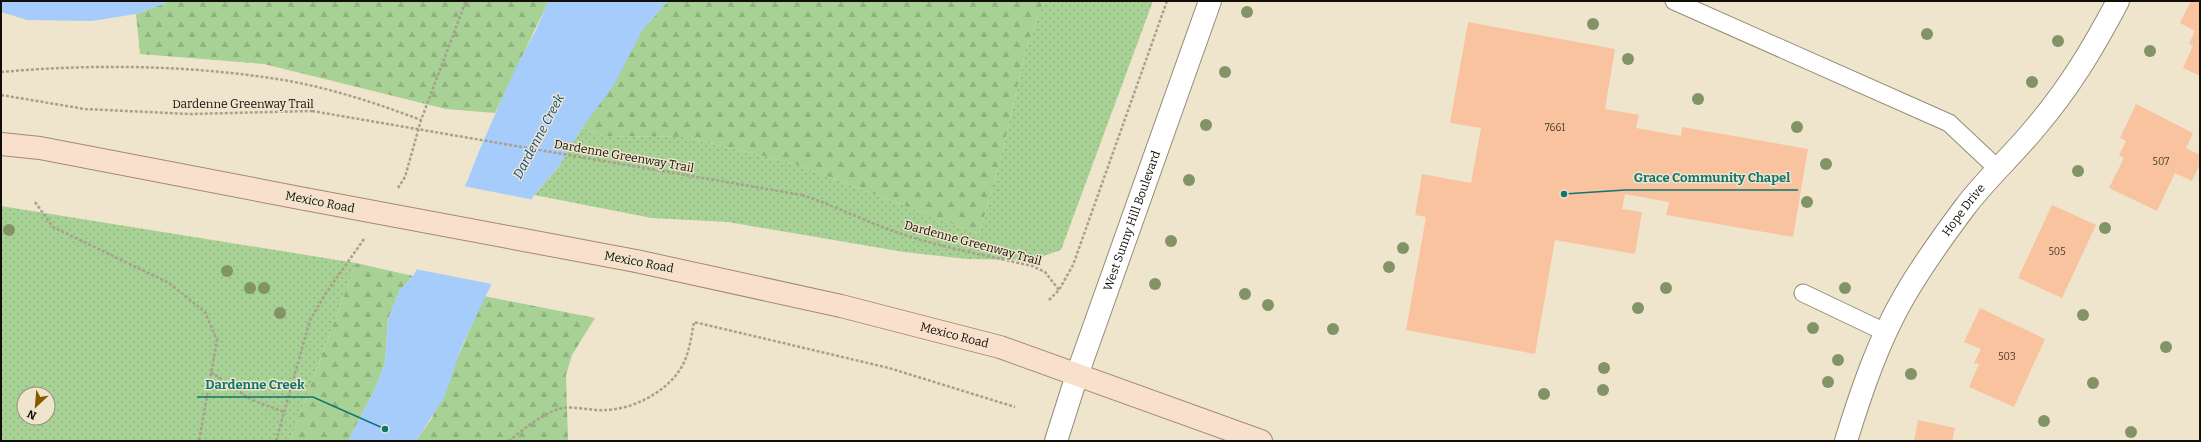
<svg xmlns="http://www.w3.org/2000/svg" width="2201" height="442" viewBox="0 0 2201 442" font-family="Bitter,serif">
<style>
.grass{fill:url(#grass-dots);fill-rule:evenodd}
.forest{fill:url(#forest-firs)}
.water{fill:#a6ccfb}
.pier{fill:#efe5cc}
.building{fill:#f8c39e}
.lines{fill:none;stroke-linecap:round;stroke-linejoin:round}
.lane-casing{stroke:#958c75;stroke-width:19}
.street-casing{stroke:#958c75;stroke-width:24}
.secondary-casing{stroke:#958c75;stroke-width:24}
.primary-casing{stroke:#a58972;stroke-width:24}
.path{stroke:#a8a08d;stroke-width:2.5;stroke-dasharray:3 2;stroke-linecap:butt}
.lane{stroke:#fff;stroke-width:17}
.street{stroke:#fff;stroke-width:22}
.secondary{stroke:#fff;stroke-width:22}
.primary{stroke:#f9e0cd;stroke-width:22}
.primary-bridge-casing{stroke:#a58972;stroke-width:24;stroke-linecap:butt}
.path-bridge{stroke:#a8a08d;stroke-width:2.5;stroke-dasharray:3 2;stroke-linecap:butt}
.primary-bridge{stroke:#f9e0cd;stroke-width:22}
.tree{fill:#829466}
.labels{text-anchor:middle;stroke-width:3;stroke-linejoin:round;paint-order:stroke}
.number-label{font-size:10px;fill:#4b3b2c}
.street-label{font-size:12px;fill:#110e06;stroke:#efe5cc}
.water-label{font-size:13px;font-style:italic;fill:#00488a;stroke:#efe5cc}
.leader{fill:none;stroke:#0f766e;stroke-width:1.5}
.callout-dot{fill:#0f766e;stroke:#efe5cc;stroke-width:1.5}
.callout-label{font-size:13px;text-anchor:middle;font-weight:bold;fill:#0f766e;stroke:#efe5cc;stroke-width:3;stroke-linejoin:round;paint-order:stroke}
</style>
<defs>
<pattern id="grass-dots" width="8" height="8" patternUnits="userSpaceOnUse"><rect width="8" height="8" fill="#a7d195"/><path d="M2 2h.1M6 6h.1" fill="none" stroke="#8fb27f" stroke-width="1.8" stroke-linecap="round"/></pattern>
<pattern id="forest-firs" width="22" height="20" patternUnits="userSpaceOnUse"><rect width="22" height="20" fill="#a7d195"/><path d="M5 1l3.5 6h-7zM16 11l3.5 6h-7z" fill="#8fb27f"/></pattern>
</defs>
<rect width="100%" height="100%" fill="#efe5cc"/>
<!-- grass -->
<g class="grass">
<polygon points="1044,1 1153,1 1061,250 1031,260 967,259 904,252 728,222 652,218 534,195 557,169 582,128 604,136 685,137 792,163 979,234 1001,158 1026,49"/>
<path d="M 1,206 L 356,263 L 290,441 L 1,441 ZM 24,394 L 48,394 L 48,418 L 24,418 Z"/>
</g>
<!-- forest -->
<g class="forest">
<polygon points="171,1 550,1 547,4 495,113 446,109 264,64 140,54 136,14"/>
<polygon points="668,1 1044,1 1026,49 1001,158 979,234 792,163 685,137 604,136 582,128 643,29"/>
<polygon points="356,263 413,276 400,290 388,319 385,363 375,389 348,441 290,441"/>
<polygon points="484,296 595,318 572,355 566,375 568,441 416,441 432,418"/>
</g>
<!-- water -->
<g class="water">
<polygon points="1,1 171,1 136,14 92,21 27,20 1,12"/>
<polygon points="550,1 668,1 643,29 614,85 582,128 557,169 534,195 462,346 444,398 416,441 348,441 375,389 385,363 388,319 400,290 413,276 467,182 479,151 516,67 536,30 547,4"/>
</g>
<!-- pier -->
<polygon class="pier" points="463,186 534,200 492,284 415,269"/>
<!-- building -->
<g class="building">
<polygon points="2191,1 2200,1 2200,76 2183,68 2193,46 2189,44 2195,31 2180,23"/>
<polygon points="1468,22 1615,49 1605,109 1639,115 1636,128 1681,136 1682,127 1808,149 1793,237 1666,215 1669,202 1625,194 1622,209 1642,212 1635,254 1555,240 1535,354 1406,330 1426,217 1415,215 1422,174 1471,183 1481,128 1450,123"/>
<polygon points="2136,104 2193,133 2186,148 2200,155 2200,164 2192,181 2175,173 2157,211 2109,188 2124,158 2119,155 2126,141 2120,138"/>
<polygon points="2052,205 2096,225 2062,298 2018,278"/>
<polygon points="1980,308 2045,339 2014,407 1969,387 1979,364 1974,363 1981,349 1964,342"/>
<polygon points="1918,420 1955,428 1952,441 1914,441"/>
</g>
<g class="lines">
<defs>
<g id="lane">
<polyline points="1674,1 1949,123 1999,170"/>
<polyline points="1803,293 1887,333"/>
</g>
<g id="street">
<path id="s1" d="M 1846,441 C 1861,392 1879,339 1905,295 C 1923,264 1944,235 1965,207 C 1986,179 2013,155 2035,128 C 2070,87 2093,48 2118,1"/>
</g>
<g id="secondary">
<path id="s2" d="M 1056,441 L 1077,375 L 1210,1"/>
</g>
<g id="primary">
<polyline points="1,144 40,148 305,199"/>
<path id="s3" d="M 636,261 L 841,306 L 1000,347 L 1261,441"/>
</g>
</defs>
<!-- lane casing -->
<use href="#lane" class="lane-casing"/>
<!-- street casing -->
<use href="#street" class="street-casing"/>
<!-- secondary casing -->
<use href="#secondary" class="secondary-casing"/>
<!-- primary casing -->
<use href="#primary" class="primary-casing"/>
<!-- path -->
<g class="path">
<path d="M 1,72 C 89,64 183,65 270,78 C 322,85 373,102 421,120"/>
<polyline points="1,95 85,109 190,114 312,111"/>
<polyline points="398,188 405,177 421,120 466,1"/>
<path d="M 802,195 C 836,206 868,223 902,234 C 944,248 989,256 1032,266 L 1045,272 L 1059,290"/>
<polyline points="35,202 53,227 169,283 205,312 217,340 199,441"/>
<polyline points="1049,300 1059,290 1073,265 1167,1"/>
<polyline points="211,372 252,400 284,412"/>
<polyline points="276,441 310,320 326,293 364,239"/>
<path d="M 509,441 C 524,429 544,412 563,408 C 574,406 593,411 606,410 C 633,409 664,393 679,371 C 689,357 691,338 694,322 L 889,368 L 1015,407"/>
</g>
<!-- lane -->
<use href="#lane" class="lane"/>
<!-- street -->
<use href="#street" class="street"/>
<!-- secondary -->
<use href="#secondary" class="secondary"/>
<!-- primary -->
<use href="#primary" class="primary"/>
<defs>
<polyline id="primary-bridge" points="305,199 636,261"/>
</defs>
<!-- primary-bridge casing -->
<use href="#primary-bridge" class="primary-bridge-casing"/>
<!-- path-bridge -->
<polyline class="path-bridge" points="312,111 802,195"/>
<!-- primary-bridge -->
<use href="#primary-bridge" class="primary-bridge"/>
</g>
<!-- trees -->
<g class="tree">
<circle cx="1247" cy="12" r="6"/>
<circle cx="1593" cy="24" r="6"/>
<circle cx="1927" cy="34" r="6"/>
<circle cx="2058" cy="41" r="6"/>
<circle cx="2150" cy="51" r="6"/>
<circle cx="1628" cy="59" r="6"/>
<circle cx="1225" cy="72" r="6"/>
<circle cx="2032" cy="82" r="6"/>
<circle cx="1698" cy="99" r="6"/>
<circle cx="1206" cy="125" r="6"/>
<circle cx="1797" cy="127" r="6"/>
<circle cx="1826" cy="164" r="6"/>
<circle cx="2078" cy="171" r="6"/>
<circle cx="1189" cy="180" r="6"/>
<circle cx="1807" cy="202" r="6"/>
<circle cx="2105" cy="228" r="6"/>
<circle cx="9" cy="230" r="6"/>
<circle cx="1171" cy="241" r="6"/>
<circle cx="1403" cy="248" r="6"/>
<circle cx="1389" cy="267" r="6"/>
<circle cx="227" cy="271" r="6"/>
<circle cx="1155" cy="284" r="6"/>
<circle cx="250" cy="288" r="6"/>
<circle cx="264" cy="288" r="6"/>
<circle cx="1666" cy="288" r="6"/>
<circle cx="1845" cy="288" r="6"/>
<circle cx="1245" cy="294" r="6"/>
<circle cx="1268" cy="305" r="6"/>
<circle cx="1638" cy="308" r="6"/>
<circle cx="280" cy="313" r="6"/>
<circle cx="2083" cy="315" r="6"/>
<circle cx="1813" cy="328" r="6"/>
<circle cx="1333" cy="329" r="6"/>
<circle cx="2166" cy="347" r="6"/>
<circle cx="1838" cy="360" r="6"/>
<circle cx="1604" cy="368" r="6"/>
<circle cx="1911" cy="374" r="6"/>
<circle cx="1828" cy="382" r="6"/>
<circle cx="2093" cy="383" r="6"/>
<circle cx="1603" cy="390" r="6"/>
<circle cx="1544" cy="394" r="6"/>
<circle cx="2044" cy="421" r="6"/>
<circle cx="2131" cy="432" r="6"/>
</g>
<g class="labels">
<!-- number labels -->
<g class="number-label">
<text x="1555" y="131">7661</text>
<text x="2161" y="165">507</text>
<text x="2057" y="255">505</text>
<text x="2007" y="360">503</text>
</g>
<!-- street labels -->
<g class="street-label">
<text x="243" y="108">Dardenne Greenway Trail</text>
<text transform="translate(624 156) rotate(10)" y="4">Dardenne Greenway Trail</text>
<text transform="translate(320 202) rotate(11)" y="4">Mexico Road</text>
<text dy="4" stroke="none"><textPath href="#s1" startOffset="261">Hope Drive</textPath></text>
<text dy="4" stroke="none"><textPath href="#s2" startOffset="233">West Sunny Hill Boulevard</textPath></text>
<text transform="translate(973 243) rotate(15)" y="4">Dardenne Greenway Trail</text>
<text transform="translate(639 262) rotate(11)" y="4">Mexico Road</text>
<text dy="4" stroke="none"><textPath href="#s3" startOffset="327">Mexico Road</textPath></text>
</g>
<!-- water labels -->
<g class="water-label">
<text transform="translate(538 136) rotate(-62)" y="5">Dardenne Creek</text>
</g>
</g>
<!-- callouts -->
<path class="leader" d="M1564 194L1625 190H1798M385 429L313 397H197"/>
<g class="callout-dot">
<circle cx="1564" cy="194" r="4"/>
<circle cx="385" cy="429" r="4"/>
</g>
<g class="callout-label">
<text x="1712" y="182">Grace Community Chapel</text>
<text x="255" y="389">Dardenne Creek</text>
</g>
<!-- border -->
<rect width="2201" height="442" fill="none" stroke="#110e06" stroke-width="4"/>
<!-- north arrow -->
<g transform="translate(36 406) rotate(206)"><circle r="19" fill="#efe5cc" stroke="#968f7d"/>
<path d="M0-3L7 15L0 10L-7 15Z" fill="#895900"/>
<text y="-6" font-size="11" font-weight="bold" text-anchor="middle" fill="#110e06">N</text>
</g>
</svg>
